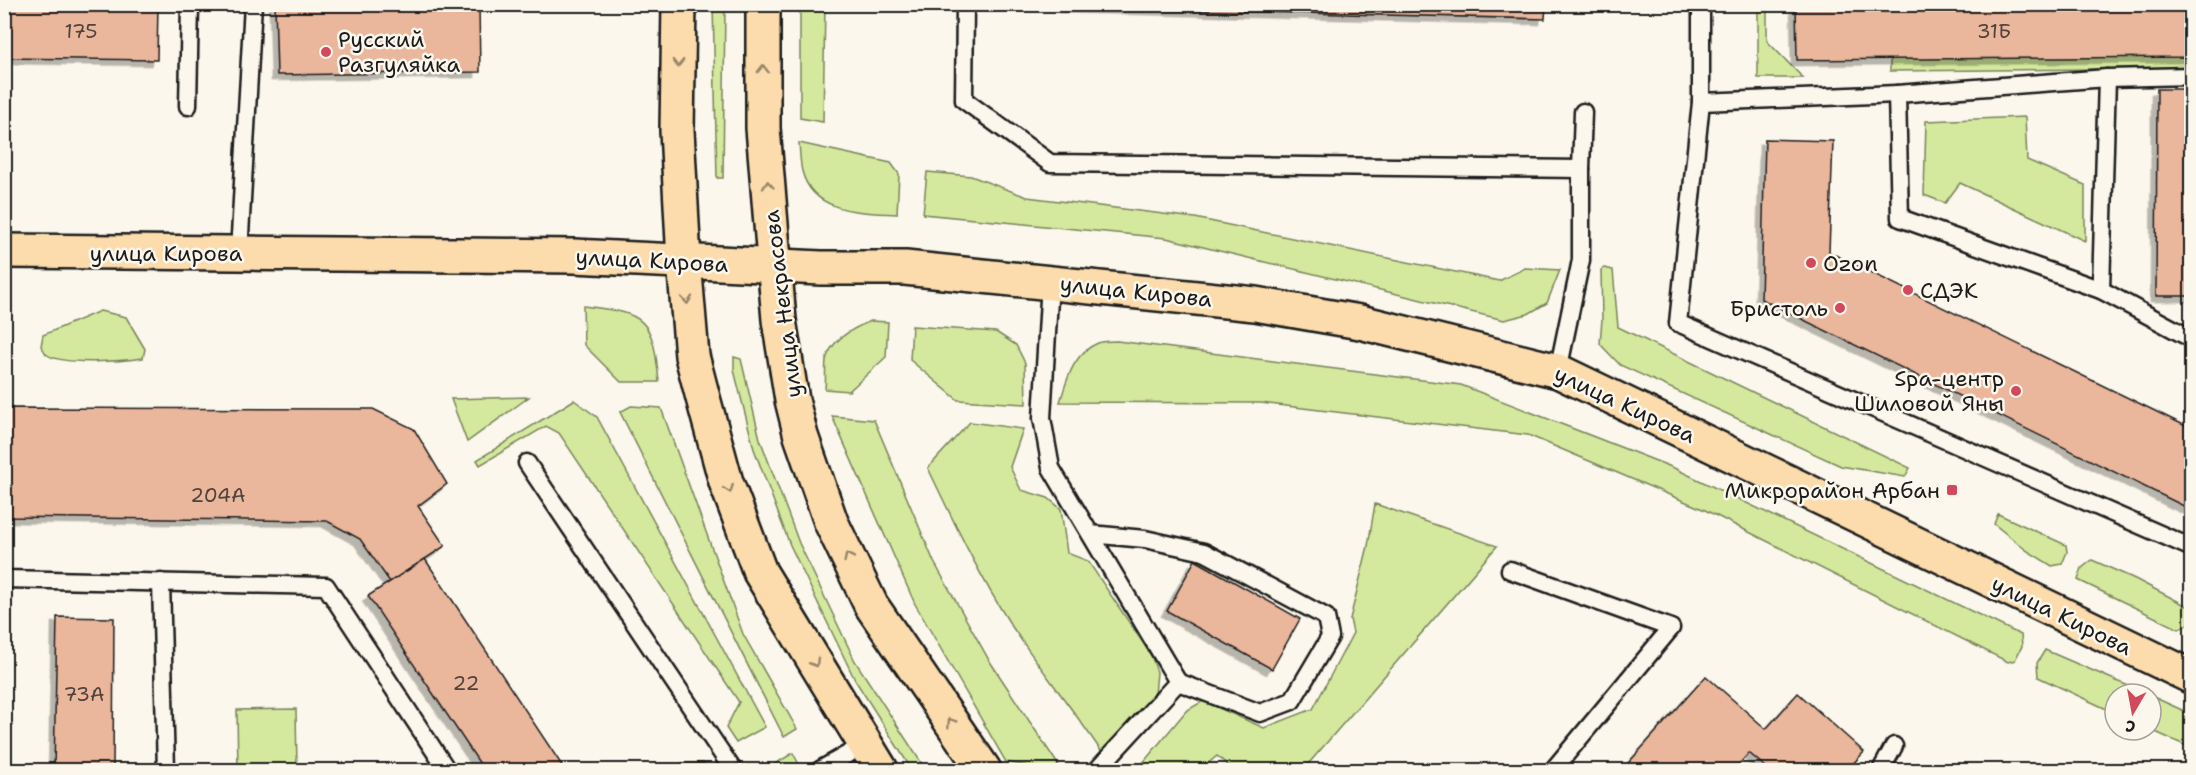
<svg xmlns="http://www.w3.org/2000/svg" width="2196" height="775" viewBox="0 0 2196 775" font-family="'Shantell Sans',sans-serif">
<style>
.green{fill:#d4e99d;stroke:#78825c;stroke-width:1.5}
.building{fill:#eab69c;stroke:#1c1c1c;stroke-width:1.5;filter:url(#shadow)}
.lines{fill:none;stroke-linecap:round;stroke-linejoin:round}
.service-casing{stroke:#1c1c1c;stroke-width:21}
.primary-casing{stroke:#1c1c1c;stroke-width:38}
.service{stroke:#fbf7ec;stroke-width:16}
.primary{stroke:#fcdcac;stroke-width:33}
.oneway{stroke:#97866b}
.poi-dot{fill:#d1495b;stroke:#fbf7ec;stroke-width:2}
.labels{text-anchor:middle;stroke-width:5;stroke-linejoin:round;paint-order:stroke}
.number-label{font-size:20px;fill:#50423c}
.poi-label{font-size:22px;fill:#1c1c1c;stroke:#fbf7ec;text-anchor:start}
.street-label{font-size:22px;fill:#1c1c1c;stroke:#fbf7ec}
</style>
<defs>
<filter id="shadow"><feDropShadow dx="-5.5" dy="5.5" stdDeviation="0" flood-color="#0004"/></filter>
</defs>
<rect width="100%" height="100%" fill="#fbf7ec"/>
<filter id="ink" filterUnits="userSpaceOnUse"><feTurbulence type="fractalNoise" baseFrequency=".0167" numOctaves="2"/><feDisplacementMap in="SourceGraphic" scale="12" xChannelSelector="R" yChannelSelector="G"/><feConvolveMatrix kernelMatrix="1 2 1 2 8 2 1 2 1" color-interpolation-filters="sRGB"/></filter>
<g filter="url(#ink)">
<!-- green -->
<g class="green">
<polygon points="713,5 725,5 723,178 717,178"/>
<polygon points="800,5 825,5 823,122 800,118"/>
<polygon points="1758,5 1767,5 1767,41 1803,78 1758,78"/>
<polygon points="2191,54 2191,68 1890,71 1890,59"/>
<polygon points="2025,117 2027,160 2085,185 2085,241 1960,183 1945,203 1924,195 1926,121"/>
<path d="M 799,143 L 891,163 L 899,174 L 897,214 C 862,212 813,214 802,171 C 800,163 800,152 799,143 Z"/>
<polygon points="927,172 971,176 1027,197 1195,218 1499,281 1525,268 1560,270 1547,303 1528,314 1504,320 1166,238 923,214"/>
<polygon points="1604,268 1613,270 1618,327 1910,468 1905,477 1841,466 1620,365 1600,344 1602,319 1601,270"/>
<path d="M 583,306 C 646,313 653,318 659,382 L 621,382 L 584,345 Z"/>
<path d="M 100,311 L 126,317 L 145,349 L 143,358 C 124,361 60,366 46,354 C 44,351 43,348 41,346 L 43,335 Z"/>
<path d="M 871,321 L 888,322 L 886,357 L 849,391 L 825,389 C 826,380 825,369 826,360 C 831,340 853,328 871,321 Z"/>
<polygon points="912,326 996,332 1016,345 1025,363 1026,404 958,400 910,360"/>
<path d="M 1117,341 L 1461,385 L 1674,468 L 2021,635 L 2022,646 L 2015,660 L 2008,662 L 1705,510 L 1528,435 L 1261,403 L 1060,402 C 1067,380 1073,353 1098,343 C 1103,341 1111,341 1117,341 Z"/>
<polygon points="734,357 741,359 760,439 799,543 855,661 926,770 912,770 855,680 790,545 754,449 734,370"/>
<polygon points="529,397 467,442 451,399"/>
<polygon points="574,400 597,417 765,727 736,743 726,728 739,702 559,433 546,426 480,465 477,460"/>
<polygon points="631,406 661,408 743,634 797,729 784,737 620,412"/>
<polygon points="832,416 874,420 934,562 989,660 1059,766 1049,770 1006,762 915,604"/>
<path d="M 970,422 L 1023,429 L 1010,467 L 1021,490 L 1048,498 L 1061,509 L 1067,553 L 1088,561 L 1151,655 L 1157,672 L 1155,695 L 1105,757 C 1075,711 1039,668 1009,622 C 977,572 954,522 928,468 Z"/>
<polygon points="1375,504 1497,546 1303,770 1234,770 1217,756 1200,770 1137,770 1186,711 1203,701 1264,728 1313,709 1353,633 1350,619 1368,546"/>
<polygon points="1998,514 2066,545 2067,552 2062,564 2052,566 2026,550 1994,524"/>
<polygon points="2092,560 2135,579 2191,608 2191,623 2179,629 2078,580 2082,568"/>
<polygon points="2045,650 2147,694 2115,694 2115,713 2038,677 2037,663"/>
<polygon points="2151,696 2191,714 2191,748 2151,730"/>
<polygon points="296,709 297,770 238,770 237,710"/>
<polygon points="793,753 802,770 765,770"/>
<polygon points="682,763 703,763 708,770 678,770"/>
</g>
<!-- building -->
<g class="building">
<polygon points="4,4 158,4 157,60 4,58"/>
<polygon points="275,4 479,4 480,72 277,75"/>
<polygon points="1065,4 1546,4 1545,19 1065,7"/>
<polygon points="1796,4 2192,4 2192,57 1797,60"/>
<polygon points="2157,89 2192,89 2192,296 2156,296"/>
<polygon points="1765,139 1833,141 1829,252 2192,429 2192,510 1761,299"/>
<polygon points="4,408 373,409 414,429 447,484 418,506 445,546 390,582 360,539 327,521 4,517"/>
<polygon points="425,559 565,770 484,770 368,596"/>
<polygon points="1195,560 1300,619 1272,669 1167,611"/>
<polygon points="57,617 114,618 113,770 54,770"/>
<polygon points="1706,676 1766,729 1798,693 1864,752 1847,770 1769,770 1749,753 1734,770 1622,770"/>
</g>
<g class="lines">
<defs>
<g id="service">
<polyline points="965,4 964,100 1050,163 1581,169 1583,112"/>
<polyline points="1701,4 1701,102 1897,94"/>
<polyline points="2192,76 2107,78 1897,94 1900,218 2101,290 2192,339"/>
<polyline points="1701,102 1678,323 2192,548"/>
<polyline points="188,106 190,4"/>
<polyline points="239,253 253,4"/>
<polyline points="1050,282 1042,418 1051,468 1178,682 1260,713 1292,701 1330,637 1326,617 1204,552 1145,539 1090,534"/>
<polyline points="2101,290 2107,78"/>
<polyline points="1558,371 1581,260 1581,169"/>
<polyline points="527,463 733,770"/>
<polyline points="1510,570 1671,628 1553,770"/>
<polyline points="4,579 326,586 447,770"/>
<polyline points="161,582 166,770"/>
<polyline points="820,770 864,745"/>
<polyline points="1097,770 1178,682"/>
<polyline points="1881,770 1894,746"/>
</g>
<g id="primary">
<polyline points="679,4 677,130 684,261 692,356 703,398 726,482 760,572 881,770"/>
<polyline points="763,4 763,128 779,320 792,400 801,436 831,522 871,605 984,770"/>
<polyline points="4,251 574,256 821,268 905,268 1255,304 1360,322 1558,371 2192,677"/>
</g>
</defs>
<!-- service casing -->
<use href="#service" class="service-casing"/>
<!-- primary casing -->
<use href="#primary" class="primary-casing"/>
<!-- service -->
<use href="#service" class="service"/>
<!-- primary -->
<use href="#primary" class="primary"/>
</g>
<!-- one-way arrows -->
<defs><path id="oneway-chevron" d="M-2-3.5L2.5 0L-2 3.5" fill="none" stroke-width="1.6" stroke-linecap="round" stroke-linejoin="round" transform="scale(1.5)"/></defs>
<g class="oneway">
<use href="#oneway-chevron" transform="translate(678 63) rotate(91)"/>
<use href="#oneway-chevron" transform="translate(763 69) rotate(-90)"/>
<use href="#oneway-chevron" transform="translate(768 185) rotate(-95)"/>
<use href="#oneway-chevron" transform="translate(687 300) rotate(85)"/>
<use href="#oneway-chevron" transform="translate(729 489) rotate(70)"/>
<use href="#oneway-chevron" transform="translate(848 557) rotate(-116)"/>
<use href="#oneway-chevron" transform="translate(815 663) rotate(59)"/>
<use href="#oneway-chevron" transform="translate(951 722) rotate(-124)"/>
</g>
</g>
<!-- markers -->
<g class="poi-dot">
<circle cx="326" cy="52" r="6"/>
<circle cx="1811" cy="263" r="6"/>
<circle cx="1908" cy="290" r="6"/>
<circle cx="1840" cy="308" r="6"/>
<circle cx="2016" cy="391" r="6"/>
<rect x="1946" y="484" width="12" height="12" rx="3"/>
</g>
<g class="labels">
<!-- number labels -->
<g class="number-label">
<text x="81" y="38">175</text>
<text x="1994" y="38">31Б</text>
<text x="218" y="502">204А</text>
<text x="466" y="690">22</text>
<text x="84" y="701">73А</text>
</g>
<!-- poi labels -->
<g class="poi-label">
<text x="338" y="47">Русский<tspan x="338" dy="25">Разгуляйка</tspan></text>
<text x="1823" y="271">Ozon</text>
<text x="1920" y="298">СДЭК</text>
<text x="1828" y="316" text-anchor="end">Бристоль</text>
<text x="2004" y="386" text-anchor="end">Spa-центр<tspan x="2004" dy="25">Шиловой Яны</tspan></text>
<text x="1940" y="498" text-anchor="end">Микрорайон Арбан</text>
</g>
<!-- street labels -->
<g class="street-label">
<text x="166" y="261">улица Кирова</text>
<text transform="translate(652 260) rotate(3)" y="8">улица Кирова</text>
<text transform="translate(1136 291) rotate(6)" y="8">улица Кирова</text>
<text transform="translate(782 304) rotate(-97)" y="8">улица Некрасова</text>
<text transform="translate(1625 404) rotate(25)" y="8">улица Кирова</text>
<text transform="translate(2062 615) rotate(26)" y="8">улица Кирова</text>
</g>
</g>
<!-- margin -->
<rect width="2196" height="775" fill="none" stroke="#fbf7ec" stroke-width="24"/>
<rect x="12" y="12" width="2172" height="751" fill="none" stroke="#1c1c1c" stroke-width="2" filter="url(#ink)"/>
<!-- north arrow -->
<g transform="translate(2133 712) rotate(190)"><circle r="28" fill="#fbf7ec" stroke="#a29f99" stroke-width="1.5"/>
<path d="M0-4.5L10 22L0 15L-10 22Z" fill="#d1495b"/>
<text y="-9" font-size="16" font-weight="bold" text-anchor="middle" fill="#1c1c1c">С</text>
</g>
</svg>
